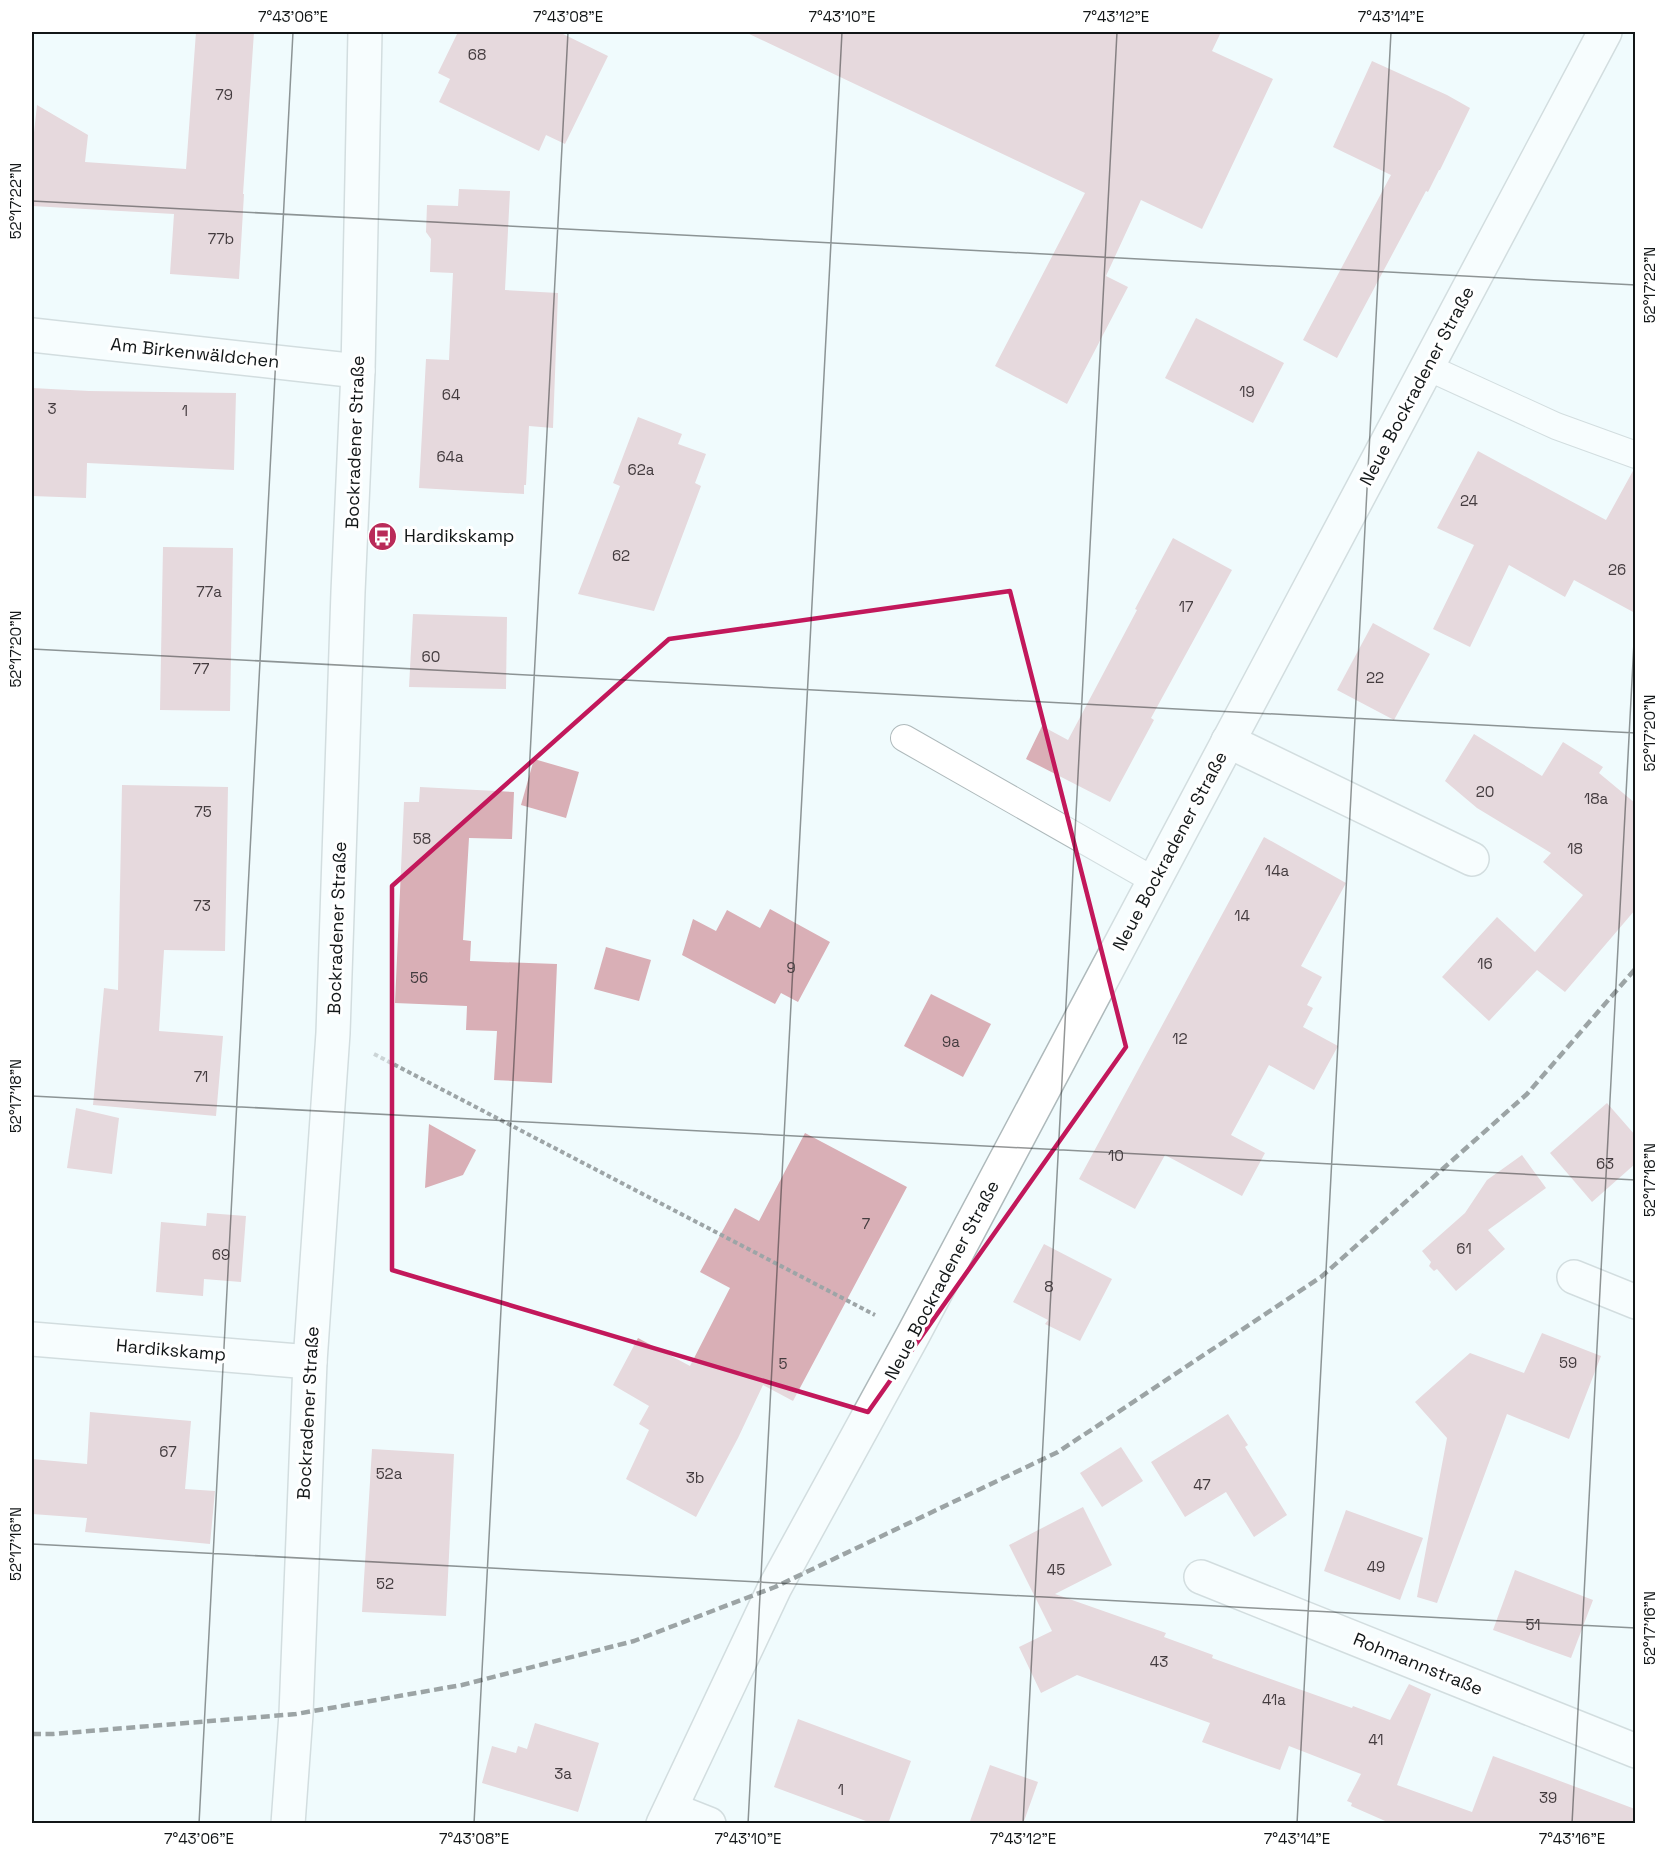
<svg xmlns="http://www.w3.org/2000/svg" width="1667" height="1855" viewBox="0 0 1667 1855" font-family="'Space Grotesk',sans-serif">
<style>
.building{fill:#d9afb6}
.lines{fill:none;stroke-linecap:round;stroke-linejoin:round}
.service-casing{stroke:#aeb9bb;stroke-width:28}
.minor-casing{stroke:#aeb9bb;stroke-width:36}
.tertiary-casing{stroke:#aeb9bb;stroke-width:36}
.path{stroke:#9da5a7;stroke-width:4;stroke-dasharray:4.5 3;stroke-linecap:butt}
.service{stroke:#fff;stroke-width:26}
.minor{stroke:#fff;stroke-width:33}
.tertiary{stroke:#fff;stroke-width:33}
.rail{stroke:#353a3b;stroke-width:4.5;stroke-dasharray:9 4.5;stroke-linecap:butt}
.marked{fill:none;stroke:#c2185b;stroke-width:4.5;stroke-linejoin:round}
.ticks{fill:none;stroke:#121617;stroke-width:1.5;stroke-opacity:0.45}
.labels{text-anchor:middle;stroke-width:6;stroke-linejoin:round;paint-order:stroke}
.number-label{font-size:15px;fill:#443c3f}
.street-label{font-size:18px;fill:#121617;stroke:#fff}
.poi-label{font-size:18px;fill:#121617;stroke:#fff;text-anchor:start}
.neatline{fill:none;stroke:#121617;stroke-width:2}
.ticks-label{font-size:15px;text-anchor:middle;fill:#121617}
</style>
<rect width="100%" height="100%" fill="#f0fbfd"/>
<!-- building -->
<g class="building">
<polygon points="196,32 254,32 243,194 244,194 239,279 170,274 174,214 32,206 32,151 37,105 88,135 85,162 186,169"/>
<polygon points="458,32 559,32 608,56 565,144 546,135 539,151 439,102 450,79 438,73"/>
<polygon points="745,32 1221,32 1212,51 1273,79 1202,229 1141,200 1106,276 1128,287 1067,404 995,366 1085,193"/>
<polygon points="1372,61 1447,95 1470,108 1440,170 1439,170 1428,192 1426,191 1337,358 1303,340 1391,175 1333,147"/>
<polygon points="459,189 510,191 505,290 558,293 553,428 529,426 526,485 524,485 524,494 419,488 426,359 449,360 453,273 430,272 431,239 426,232 427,205 458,206"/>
<polygon points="1196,318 1284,363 1253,423 1165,378"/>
<polygon points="32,388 89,391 236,393 234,470 87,463 86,498 32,496"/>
<polygon points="638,417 682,434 678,444 706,454 695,483 701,486 654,611 578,594 620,486 613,483"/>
<polygon points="1478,451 1606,520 1634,469 1635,470 1635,613 1574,580 1565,597 1509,565 1470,647 1433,629 1474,545 1437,528"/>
<polygon points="1173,538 1232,570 1151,718 1154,720 1110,802 1026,759 1042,726 1068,740 1137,610 1135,609"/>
<polygon points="163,547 233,548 230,711 160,710"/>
<polygon points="413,614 507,617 506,689 409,687"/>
<polygon points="1373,623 1430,654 1394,720 1337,690"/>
<polygon points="1474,734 1542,776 1563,742 1603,767 1599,773 1635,803 1635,910 1565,992 1537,970 1489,1021 1442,977 1497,917 1535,952 1583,895 1543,862 1551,853 1477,808 1445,781"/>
<polygon points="534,759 579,772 566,818 521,805"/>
<polygon points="122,785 228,787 225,951 164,950 159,1031 223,1036 216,1116 93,1105 104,988 118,990"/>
<polygon points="420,787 514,792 512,839 469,838 463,940 471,941 470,961 557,964 552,1083 494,1080 497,1031 466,1030 467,1006 395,1003 404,802 419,802"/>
<polygon points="1264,837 1346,883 1301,966 1322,977 1307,1005 1313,1008 1303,1027 1338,1046 1314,1090 1269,1065 1231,1135 1265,1153 1242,1196 1165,1155 1135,1209 1079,1179"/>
<polygon points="770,909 830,942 798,1002 781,993 775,1004 682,955 693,919 716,931 727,910 760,928"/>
<polygon points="606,947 651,960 639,1001 594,989"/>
<polygon points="931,994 991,1024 963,1077 904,1046"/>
<polygon points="1607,1103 1635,1135 1635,1164 1592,1202 1550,1153"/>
<polygon points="76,1108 119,1118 112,1174 67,1168"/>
<polygon points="429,1124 476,1150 463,1175 425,1188"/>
<polygon points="805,1133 907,1187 793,1401 763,1385 738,1438 696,1517 626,1479 649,1430 639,1424 649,1406 613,1385 638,1338 690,1366 730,1288 700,1272 735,1208 759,1221"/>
<polygon points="1522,1155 1546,1188 1488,1230 1505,1249 1456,1291 1437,1269 1434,1271 1429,1266 1431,1262 1422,1251 1465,1213 1487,1180"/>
<polygon points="207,1213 246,1216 241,1282 204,1279 203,1296 156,1292 161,1222 206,1226"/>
<polygon points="1044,1244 1112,1279 1080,1341 1045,1324 1048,1320 1013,1302"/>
<polygon points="1542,1333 1601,1356 1569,1439 1507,1414 1437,1603 1417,1597 1447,1438 1415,1402 1470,1353 1524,1373"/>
<polygon points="90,1412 191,1421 185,1489 215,1491 210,1544 85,1532 87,1518 32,1514 32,1459 87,1464"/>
<polygon points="1228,1414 1248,1445 1245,1447 1287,1515 1254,1537 1226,1492 1185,1517 1151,1462"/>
<polygon points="1121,1447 1143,1481 1102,1507 1080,1473"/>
<polygon points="372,1449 454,1454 446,1616 362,1612"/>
<polygon points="1083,1507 1112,1565 1055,1594 1166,1633 1164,1637 1213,1655 1212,1658 1352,1708 1353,1706 1390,1720 1409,1684 1431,1694 1397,1785 1472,1812 1493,1756 1635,1809 1635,1824 1392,1824 1351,1806 1352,1803 1347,1801 1361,1774 1289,1746 1280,1770 1202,1742 1210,1723 1077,1675 1041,1693 1019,1647 1052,1631 1009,1545"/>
<polygon points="1346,1510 1423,1538 1400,1600 1324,1571"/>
<polygon points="1515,1570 1593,1600 1571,1658 1493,1630"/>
<polygon points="798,1719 911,1761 888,1824 874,1824 774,1787"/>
<polygon points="535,1723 599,1743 578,1812 482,1783 492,1746 516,1753 518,1746 527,1749"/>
<polygon points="990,1765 1038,1782 1023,1824 969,1824"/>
</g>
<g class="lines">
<defs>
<g id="service">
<polyline points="1427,367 1556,426 1636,455"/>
<polyline points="904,738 1155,881"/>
</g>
<g id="minor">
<polyline points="32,335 358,371"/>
<polyline points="1228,741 1472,859"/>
<polyline points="1574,1277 1636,1302"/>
<polyline points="32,1339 310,1362"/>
<polyline points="1201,1577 1636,1751"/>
<polyline points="671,1809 709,1824"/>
<polyline points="663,1824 775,1587 913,1335 1605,32"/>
</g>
<polyline id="tertiary" points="288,1824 296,1714 310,1362 333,1033 348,592 358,371 365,32"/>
</defs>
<!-- service casing -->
<use href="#service" class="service-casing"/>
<!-- minor casing -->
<use href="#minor" class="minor-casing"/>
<!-- tertiary casing -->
<use href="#tertiary" class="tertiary-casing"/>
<!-- path -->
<polyline class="path" points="374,1054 875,1315"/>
<!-- service -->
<use href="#service" class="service"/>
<!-- minor -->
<use href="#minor" class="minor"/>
<!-- tertiary -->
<use href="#tertiary" class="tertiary"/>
<!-- rail -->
<polyline class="rail" points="32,1734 53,1734 296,1714 462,1685 634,1641 775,1587 1058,1452 1321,1277 1527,1094 1636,968"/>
</g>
<!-- marked area -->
<path d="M0 0H1667V1855H0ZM 1010,591 L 1126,1047 L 868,1412 L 392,1270 L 392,886 L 669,639 Z" fill="#f0fbfd" fill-opacity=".55" fill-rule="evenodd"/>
<path class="marked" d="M 1010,591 L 1126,1047 L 868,1412 L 392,1270 L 392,886 L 669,639 Z"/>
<!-- ticks -->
<path class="ticks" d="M 32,201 L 1636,285M 32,649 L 1636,733M 32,1096 L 1636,1180M 32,1544 L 1636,1628M 199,1824 L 293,32M 474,1824 L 568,32M 748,1824 L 842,32M 1023,1824 L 1117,32M 1297,1824 L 1391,32M 1572,1824 L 1636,604"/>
<!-- icons -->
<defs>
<symbol id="bus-disc" viewBox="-11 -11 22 22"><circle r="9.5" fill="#b92b59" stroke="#fff"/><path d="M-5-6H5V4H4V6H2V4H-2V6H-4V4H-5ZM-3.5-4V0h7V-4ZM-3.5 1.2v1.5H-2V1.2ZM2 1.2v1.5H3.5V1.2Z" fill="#fff"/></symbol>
</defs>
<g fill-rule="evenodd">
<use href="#bus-disc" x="366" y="520" width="33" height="33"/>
</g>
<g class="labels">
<!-- number labels -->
<g class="number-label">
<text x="477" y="60">68</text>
<text x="224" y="100">79</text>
<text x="221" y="244">77b</text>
<text x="1247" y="397">19</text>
<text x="451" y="400">64</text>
<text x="52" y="414">3</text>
<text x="185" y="416">1</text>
<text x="450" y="462">64a</text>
<text x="641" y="475">62a</text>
<text x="1469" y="506">24</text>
<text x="621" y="561">62</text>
<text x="1617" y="575">26</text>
<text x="209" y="597">77a</text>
<text x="1186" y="612">17</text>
<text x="431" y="662">60</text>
<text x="201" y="674">77</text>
<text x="1375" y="683">22</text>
<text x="1485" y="797">20</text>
<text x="1596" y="804">18a</text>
<text x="203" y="817">75</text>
<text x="422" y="844">58</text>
<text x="1575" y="854">18</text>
<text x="1277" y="876">14a</text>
<text x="202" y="911">73</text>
<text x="1242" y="921">14</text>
<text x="1485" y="969">16</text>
<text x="791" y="973">9</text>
<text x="419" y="983">56</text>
<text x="1180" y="1044">12</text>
<text x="951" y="1047">9a</text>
<text x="201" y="1082">71</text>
<text x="1116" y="1161">10</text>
<text x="1605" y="1169">63</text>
<text x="866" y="1229">7</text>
<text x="1464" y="1254">61</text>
<text x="221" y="1260">69</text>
<text x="1049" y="1292">8</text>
<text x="1568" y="1368">59</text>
<text x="783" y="1369">5</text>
<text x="168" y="1457">67</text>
<text x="389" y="1479">52a</text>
<text x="695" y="1483">3b</text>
<text x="1202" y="1490">47</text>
<text x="1376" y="1572">49</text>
<text x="1056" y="1575">45</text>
<text x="385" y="1589">52</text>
<text x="1533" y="1630">51</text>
<text x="1159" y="1667">43</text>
<text x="1274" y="1705">41a</text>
<text x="1376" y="1745">41</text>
<text x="563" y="1779">3a</text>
<text x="841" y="1795">1</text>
<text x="1548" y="1803">39</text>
</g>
<!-- street labels -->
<g class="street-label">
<text transform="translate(195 353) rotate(6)" y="6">Am Birkenwäldchen</text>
<text transform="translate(1417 386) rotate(-62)" y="6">Neue Bockradener Straße</text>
<text transform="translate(355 442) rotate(-88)" y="6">Bockradener Straße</text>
<text transform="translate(1170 851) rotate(-62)" y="6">Neue Bockradener Straße</text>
<text transform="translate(337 928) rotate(-88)" y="6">Bockradener Straße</text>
<text transform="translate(942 1280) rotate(-62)" y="6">Neue Bockradener Straße</text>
<text transform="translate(171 1350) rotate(5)" y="6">Hardikskamp</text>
<text transform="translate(308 1413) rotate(-87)" y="6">Bockradener Straße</text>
<text transform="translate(1418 1664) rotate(22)" y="6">Rohmannstraße</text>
</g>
<!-- poi labels -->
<g class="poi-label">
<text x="404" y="542">Hardikskamp</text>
</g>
</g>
<!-- border -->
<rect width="1667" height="1855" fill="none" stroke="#ffffff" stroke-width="66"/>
<rect x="33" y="33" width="1601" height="1789" class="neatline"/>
<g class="ticks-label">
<text x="293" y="22">7°43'06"E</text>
<text x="568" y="22">7°43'08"E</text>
<text x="842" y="22">7°43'10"E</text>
<text x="1116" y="22">7°43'12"E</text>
<text x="1391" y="22">7°43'14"E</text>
<text transform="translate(16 201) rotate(-90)" y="5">52°17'22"N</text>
<text transform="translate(1650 285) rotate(-90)" y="5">52°17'22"N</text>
<text transform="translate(16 649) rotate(-90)" y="5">52°17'20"N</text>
<text transform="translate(1650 733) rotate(-90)" y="5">52°17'20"N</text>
<text transform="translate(16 1096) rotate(-90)" y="5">52°17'18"N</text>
<text transform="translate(1650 1180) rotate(-90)" y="5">52°17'18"N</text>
<text transform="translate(16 1544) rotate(-90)" y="5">52°17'16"N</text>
<text transform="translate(1650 1628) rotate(-90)" y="5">52°17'16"N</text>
<text x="199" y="1844">7°43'06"E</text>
<text x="474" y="1844">7°43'08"E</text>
<text x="748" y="1844">7°43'10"E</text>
<text x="1023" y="1844">7°43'12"E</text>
<text x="1297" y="1844">7°43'14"E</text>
<text x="1572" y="1844">7°43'16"E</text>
</g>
</svg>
